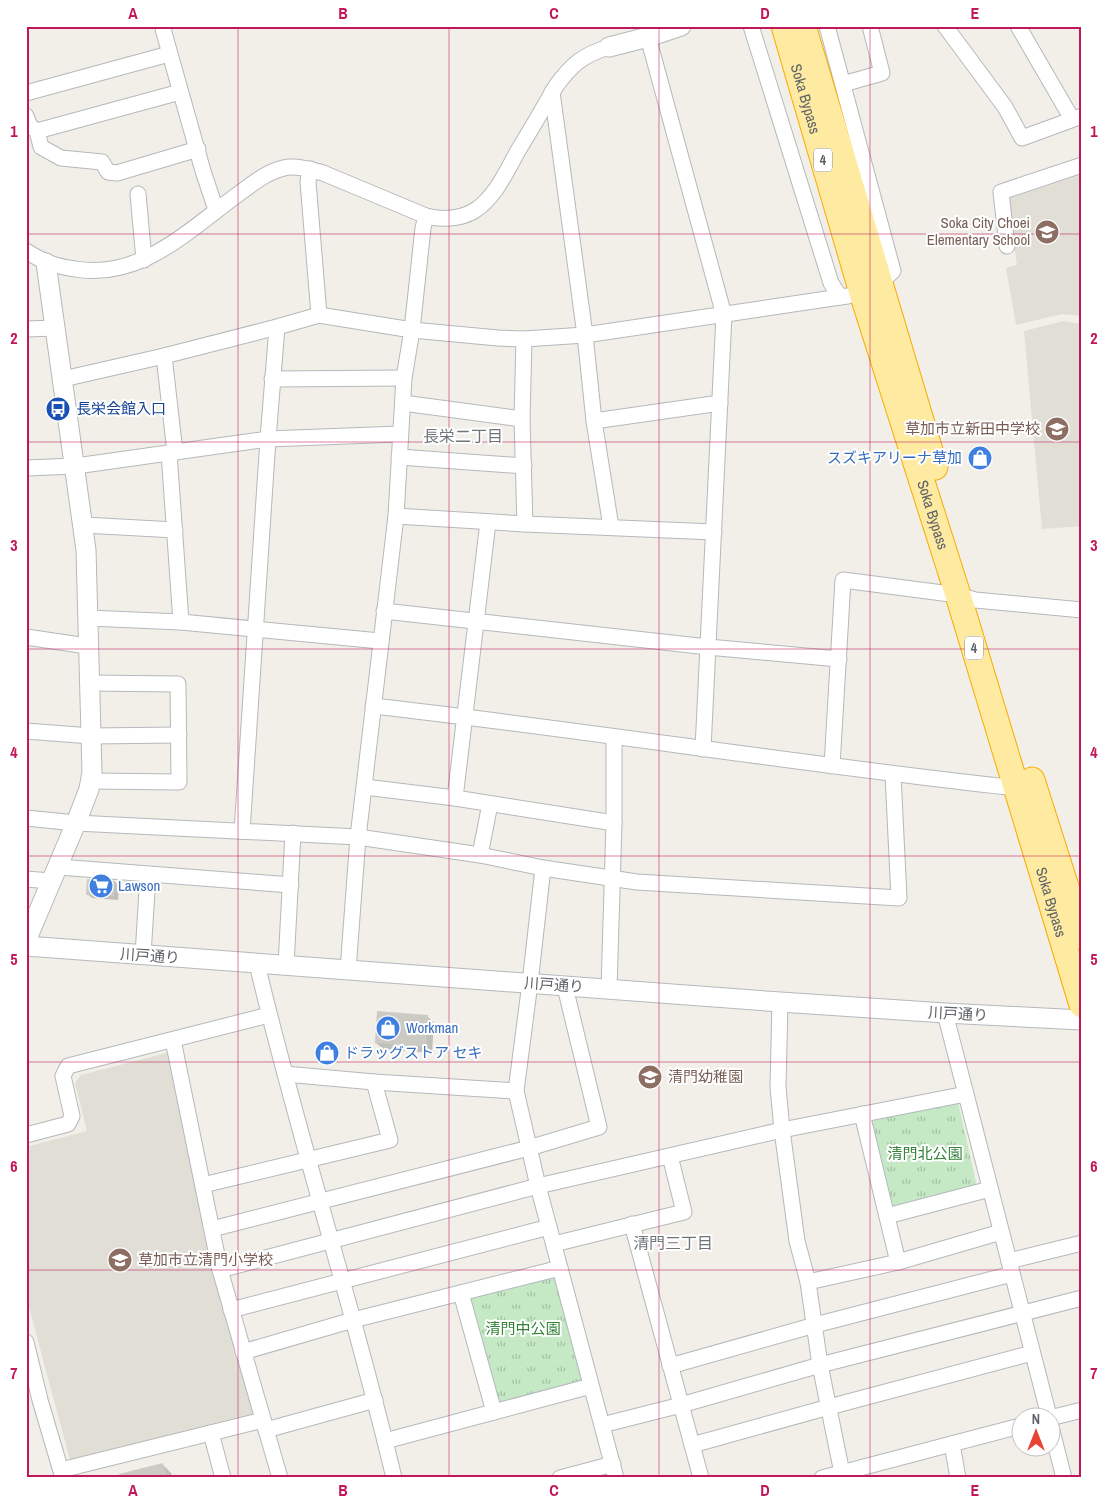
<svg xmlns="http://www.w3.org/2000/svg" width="1108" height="1504" viewBox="0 0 1108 1504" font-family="'Archivo Narrow','Noto Sans JP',sans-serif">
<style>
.education{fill:#e1ded6}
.park{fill:url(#park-tufts)}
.shadow{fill:#0003}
.building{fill:#cccac5}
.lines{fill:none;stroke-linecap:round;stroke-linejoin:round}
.minor-casing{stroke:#b5b8bc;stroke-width:17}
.tertiary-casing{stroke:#b5b8bc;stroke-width:21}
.trunk-casing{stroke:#f9ab00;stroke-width:27}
.minor{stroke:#fff;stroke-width:15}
.tertiary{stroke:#fff;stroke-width:19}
.trunk{stroke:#feeaa1;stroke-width:25}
.grid{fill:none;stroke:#c2185b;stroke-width:1;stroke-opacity:0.55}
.labels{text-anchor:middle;stroke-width:4;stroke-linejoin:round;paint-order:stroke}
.shield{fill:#fff;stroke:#8f9295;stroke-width:1}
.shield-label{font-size:14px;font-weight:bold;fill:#5f6368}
.street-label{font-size:15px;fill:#5f6368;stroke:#fff}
.education-label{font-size:15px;fill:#785e54;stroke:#fff;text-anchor:end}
.transit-label{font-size:15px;fill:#164399;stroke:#fff;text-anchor:start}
.shop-label{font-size:15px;fill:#366cbe;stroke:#fff;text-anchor:start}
.park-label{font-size:15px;fill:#348238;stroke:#fff}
.neighbourhood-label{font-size:16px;fill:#70757a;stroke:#fff}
.neatline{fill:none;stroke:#c2185b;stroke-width:2}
.grid-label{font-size:16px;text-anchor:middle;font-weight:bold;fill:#c2185b}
</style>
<defs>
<pattern id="park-tufts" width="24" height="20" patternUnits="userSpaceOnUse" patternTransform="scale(1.25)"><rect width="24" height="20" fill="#c5e8c5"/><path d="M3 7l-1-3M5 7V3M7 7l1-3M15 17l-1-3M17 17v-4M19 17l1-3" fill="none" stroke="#a3c0a4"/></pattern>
</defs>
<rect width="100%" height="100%" fill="#f1efe8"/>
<!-- education -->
<g class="education">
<polygon points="1082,174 1082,316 1062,314 1016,325 1006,268 1017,265 1007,199"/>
<polygon points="1063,321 1082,324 1082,526 1042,529 1024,331"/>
<polygon points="166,1053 171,1057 254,1410 251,1416 70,1460 26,1296 26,1147 87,1131 75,1083 81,1075"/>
</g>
<!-- park -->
<g class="park">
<polygon points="958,1102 977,1187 892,1208 872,1121"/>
<polygon points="556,1273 583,1380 496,1405 467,1297"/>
</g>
<!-- shadow -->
<g class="shadow">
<polygon points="115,882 119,886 118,900 92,898 87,894"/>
<polygon points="427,1016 434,1023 432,1053 383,1049 376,1043"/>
<polygon points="162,1464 171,1473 173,1478 117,1478"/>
</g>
<!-- building -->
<g class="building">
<polygon points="87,879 115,881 114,896 86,895"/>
<polygon points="377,1011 428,1015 426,1047 375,1043"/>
<polygon points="163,1463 167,1478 120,1478 119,1474"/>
</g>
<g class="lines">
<defs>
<g id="minor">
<polyline points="751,26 831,283 840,297 848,296"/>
<polyline points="827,26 893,271 879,284"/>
<polyline points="945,26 1005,107 1022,138 1082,116"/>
<polyline points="1018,26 1072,119"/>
<polyline points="163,29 203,171 216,210"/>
<polyline points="648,37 724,315 703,749"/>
<polyline points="843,84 882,73 870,26"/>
<polyline points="552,92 585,335 594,421 611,527"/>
<polyline points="26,93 169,54"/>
<polyline points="26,116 30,126 37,131 41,147 61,158 102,162 108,172 117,173 198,149"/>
<polyline points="37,131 180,92"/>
<polyline points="310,169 308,182 319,315"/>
<polyline points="138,194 144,260"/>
<polyline points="1007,246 1001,192 1082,165"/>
<path d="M 26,251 C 43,262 55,266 75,269 C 138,280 186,233 233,198 C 250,186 267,170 289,167 C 301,166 312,170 323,173 L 426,216 C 442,220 460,219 474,211 C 496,197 507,170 519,149 C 532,128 544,107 556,86 C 572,64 583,55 609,47"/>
<polyline points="26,329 56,328"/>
<polyline points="524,339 522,419 525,524"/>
<polyline points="164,356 175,452"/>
<polyline points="63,379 164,356 277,327 319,315 412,330 498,338 524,339 585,335 840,297"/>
<polyline points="272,379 404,378"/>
<polyline points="403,403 522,419"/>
<polyline points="594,421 720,403"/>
<polyline points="169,453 181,622"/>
<polyline points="399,457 524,466"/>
<polyline points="26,468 76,466 268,439 400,434"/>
<polyline points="396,516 525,524 714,532"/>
<polyline points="84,525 175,530"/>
<polyline points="384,611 708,647 839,659"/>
<polyline points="88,618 181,622 380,641"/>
<polyline points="26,637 87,646"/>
<polyline points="88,683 178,684 179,782 91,781"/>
<path d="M 373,706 C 588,730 802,765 1017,788"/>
<polyline points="26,731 91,736 179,735"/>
<polyline points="832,766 843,580 958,595 975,600 1082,610"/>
<polyline points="365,787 455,798 614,823"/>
<polyline points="455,798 488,522"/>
<polyline points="26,818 76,823 358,837 480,855 543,868 637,882 899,898 893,775"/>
<polyline points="242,831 268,439 277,327"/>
<polyline points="480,855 490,804"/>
<polyline points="59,867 291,885"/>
<polyline points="543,868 530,983 516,1091 538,1186 616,1478"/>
<polyline points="26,879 51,881"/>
<polyline points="143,955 148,875"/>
<path d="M 257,964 C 298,1137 353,1305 394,1478"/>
<polyline points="286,965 293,833"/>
<polyline points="348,970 358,837 396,516 404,378 412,330 423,228 426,216"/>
<polyline points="609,989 614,823 614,737"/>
<polyline points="780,1002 778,1087 782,1130 797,1241 808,1282 820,1365 843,1478"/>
<polyline points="945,1013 1049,1416"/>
<polyline points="173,1040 220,1270 280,1478"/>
<polyline points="285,1074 374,1082 516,1091"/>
<polyline points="862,1114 898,1262"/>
<polyline points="26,1135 68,1124 72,1116 63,1076 68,1066 269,1015"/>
<polyline points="203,1185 390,1140 374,1082"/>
<polyline points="887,1216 990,1189"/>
<polyline points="632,1224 701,1478"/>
<polyline points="212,1229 529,1148 599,1127 565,987"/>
<polyline points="554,1244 684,1212 670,1156"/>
<polyline points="1009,1261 1082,1243"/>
<polyline points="220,1270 538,1186 782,1130 966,1094"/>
<polyline points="808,1282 898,1262 1001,1232"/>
<polyline points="461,1293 494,1412"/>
<polyline points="231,1310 549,1227"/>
<polyline points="26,1342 40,1400 63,1478"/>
<polyline points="243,1352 353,1320 560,1268"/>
<polyline points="670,1366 815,1325 1012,1274"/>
<polyline points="1050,1418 1082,1410"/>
<polyline points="1050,1423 1064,1478"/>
<polyline points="602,1425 681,1405 820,1365 1082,1298"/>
<polyline points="266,1430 375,1400"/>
<polyline points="211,1433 223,1478"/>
<polyline points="385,1441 591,1386"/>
<polyline points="952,1444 958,1478"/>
<polyline points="692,1445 829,1407 1032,1353"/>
<polyline points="61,1470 263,1420"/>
<polyline points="560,1478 613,1464"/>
<polyline points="822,1478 1020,1426"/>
</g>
<g id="tertiary">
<polyline points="609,47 648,37 681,26"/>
<polyline points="26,941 76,823 89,789 92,772 86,550 46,263"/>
<polyline points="26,946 780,1002 945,1013 1082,1020"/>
</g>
<g id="trunk">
<path id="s1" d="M 784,26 L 862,293 L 958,595 L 1082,1005"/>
<polyline points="803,26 935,467"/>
<polyline points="1032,780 1082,937"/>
</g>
</defs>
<!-- minor casing -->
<use href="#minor" class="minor-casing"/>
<!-- tertiary casing -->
<use href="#tertiary" class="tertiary-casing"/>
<!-- trunk casing -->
<use href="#trunk" class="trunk-casing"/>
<!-- minor -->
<use href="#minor" class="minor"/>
<!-- tertiary -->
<use href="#tertiary" class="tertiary"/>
<!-- trunk -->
<use href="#trunk" class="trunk"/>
</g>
<!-- grid -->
<path class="grid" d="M 238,26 L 238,1478M 449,26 L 449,1478M 659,26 L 659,1478M 870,26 L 870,1478M 26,234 L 1082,234M 26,442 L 1082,442M 26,649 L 1082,649M 26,856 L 1082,856M 26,1062 L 1082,1062M 26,1270 L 1082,1270"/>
<!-- icons -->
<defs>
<symbol id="school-disc" viewBox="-11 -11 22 22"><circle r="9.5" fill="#8d6e63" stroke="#fff"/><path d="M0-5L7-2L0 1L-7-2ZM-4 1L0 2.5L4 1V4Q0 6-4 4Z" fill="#fff"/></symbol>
<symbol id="bus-disc" viewBox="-11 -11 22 22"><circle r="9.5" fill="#1a4fb4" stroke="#fff"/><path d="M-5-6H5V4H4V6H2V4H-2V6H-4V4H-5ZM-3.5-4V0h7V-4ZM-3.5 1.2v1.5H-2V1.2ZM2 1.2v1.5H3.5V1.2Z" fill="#fff"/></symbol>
<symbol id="shop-disc" viewBox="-11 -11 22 22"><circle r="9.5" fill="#3f7fe0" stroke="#fff"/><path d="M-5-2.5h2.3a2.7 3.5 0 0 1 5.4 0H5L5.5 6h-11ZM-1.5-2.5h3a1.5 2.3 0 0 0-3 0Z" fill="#fff"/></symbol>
<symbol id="supermarket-disc" viewBox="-11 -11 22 22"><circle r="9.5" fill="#3f7fe0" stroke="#fff"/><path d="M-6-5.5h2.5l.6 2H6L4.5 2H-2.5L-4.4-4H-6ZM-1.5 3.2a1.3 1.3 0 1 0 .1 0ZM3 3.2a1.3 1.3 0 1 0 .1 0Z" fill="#fff"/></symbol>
</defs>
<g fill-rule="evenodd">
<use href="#school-disc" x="1033" y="218" width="28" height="28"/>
<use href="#bus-disc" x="44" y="395" width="28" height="28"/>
<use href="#school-disc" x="1043" y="415" width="28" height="28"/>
<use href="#shop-disc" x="966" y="444" width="28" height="28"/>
<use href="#supermarket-disc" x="87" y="872" width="28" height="28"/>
<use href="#shop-disc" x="374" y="1014" width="28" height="28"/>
<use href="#shop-disc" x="313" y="1039" width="28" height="28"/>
<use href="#school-disc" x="636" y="1063" width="28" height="28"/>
<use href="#school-disc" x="106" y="1246" width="28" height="28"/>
</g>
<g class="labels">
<!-- shield labels -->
<g class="shield">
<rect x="814" y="148.5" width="18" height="23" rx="4"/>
<rect x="965" y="636.5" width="18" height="23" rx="4"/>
</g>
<g class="shield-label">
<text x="823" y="165">4</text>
<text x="974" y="653">4</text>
</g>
<!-- street labels -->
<g class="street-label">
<text dy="5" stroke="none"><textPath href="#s1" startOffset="76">Soka Bypass</textPath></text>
<text dy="5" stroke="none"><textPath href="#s1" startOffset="511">Soka Bypass</textPath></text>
<text dy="5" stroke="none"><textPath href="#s1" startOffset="916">Soka Bypass</textPath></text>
<text transform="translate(150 956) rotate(4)" y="5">川戸通り</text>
<text transform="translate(554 985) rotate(4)" y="5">川戸通り</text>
<text transform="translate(958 1014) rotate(3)" y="5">川戸通り</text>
</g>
<!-- education labels -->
<g class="education-label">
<text x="1030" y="228">Soka City Choei<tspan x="1030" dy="17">Elementary School</tspan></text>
<text x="1040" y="434">草加市立新田中学校</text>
<text x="668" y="1082" text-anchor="start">清門幼稚園</text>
<text x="138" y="1265" text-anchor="start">草加市立清門小学校</text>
</g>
<!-- transit labels -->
<g class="transit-label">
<text x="76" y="414">長栄会館入口</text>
</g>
<!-- shop labels -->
<g class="shop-label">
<text x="962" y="463" text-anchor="end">スズキアリーナ草加</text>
<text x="118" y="891">Lawson</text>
<text x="406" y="1033">Workman</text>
<text x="344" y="1058">ドラッグストア セキ</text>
</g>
<!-- park labels -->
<g class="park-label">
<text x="925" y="1159">清門北公園</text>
<text x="523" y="1334">清門中公園</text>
</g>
<!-- neighbourhood labels -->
<g class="neighbourhood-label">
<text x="463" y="442">長栄二丁目</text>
<text x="673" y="1249">清門三丁目</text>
</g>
</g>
<!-- border -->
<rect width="1108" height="1504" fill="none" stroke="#ffffff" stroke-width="55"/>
<!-- north arrow -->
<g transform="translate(1036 1432)"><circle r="24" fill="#ffffff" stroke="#bfc1c3"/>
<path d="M0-4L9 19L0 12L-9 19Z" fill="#ea4335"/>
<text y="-8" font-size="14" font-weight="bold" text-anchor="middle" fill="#5f6368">N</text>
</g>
<rect x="28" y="28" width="1052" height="1448" class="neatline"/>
<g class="grid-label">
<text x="133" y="19">A</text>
<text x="343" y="19">B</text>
<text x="554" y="19">C</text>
<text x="765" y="19">D</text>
<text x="975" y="19">E</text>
<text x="14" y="137">1</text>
<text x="1094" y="137">1</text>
<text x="14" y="344">2</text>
<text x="1094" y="344">2</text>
<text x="14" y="551">3</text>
<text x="1094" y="551">3</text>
<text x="14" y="758">4</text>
<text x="1094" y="758">4</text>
<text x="14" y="965">5</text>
<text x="1094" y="965">5</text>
<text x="14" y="1172">6</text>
<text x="1094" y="1172">6</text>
<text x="14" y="1379">7</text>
<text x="1094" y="1379">7</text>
<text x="133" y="1496">A</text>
<text x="343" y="1496">B</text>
<text x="554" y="1496">C</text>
<text x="765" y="1496">D</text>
<text x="975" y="1496">E</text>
</g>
</svg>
